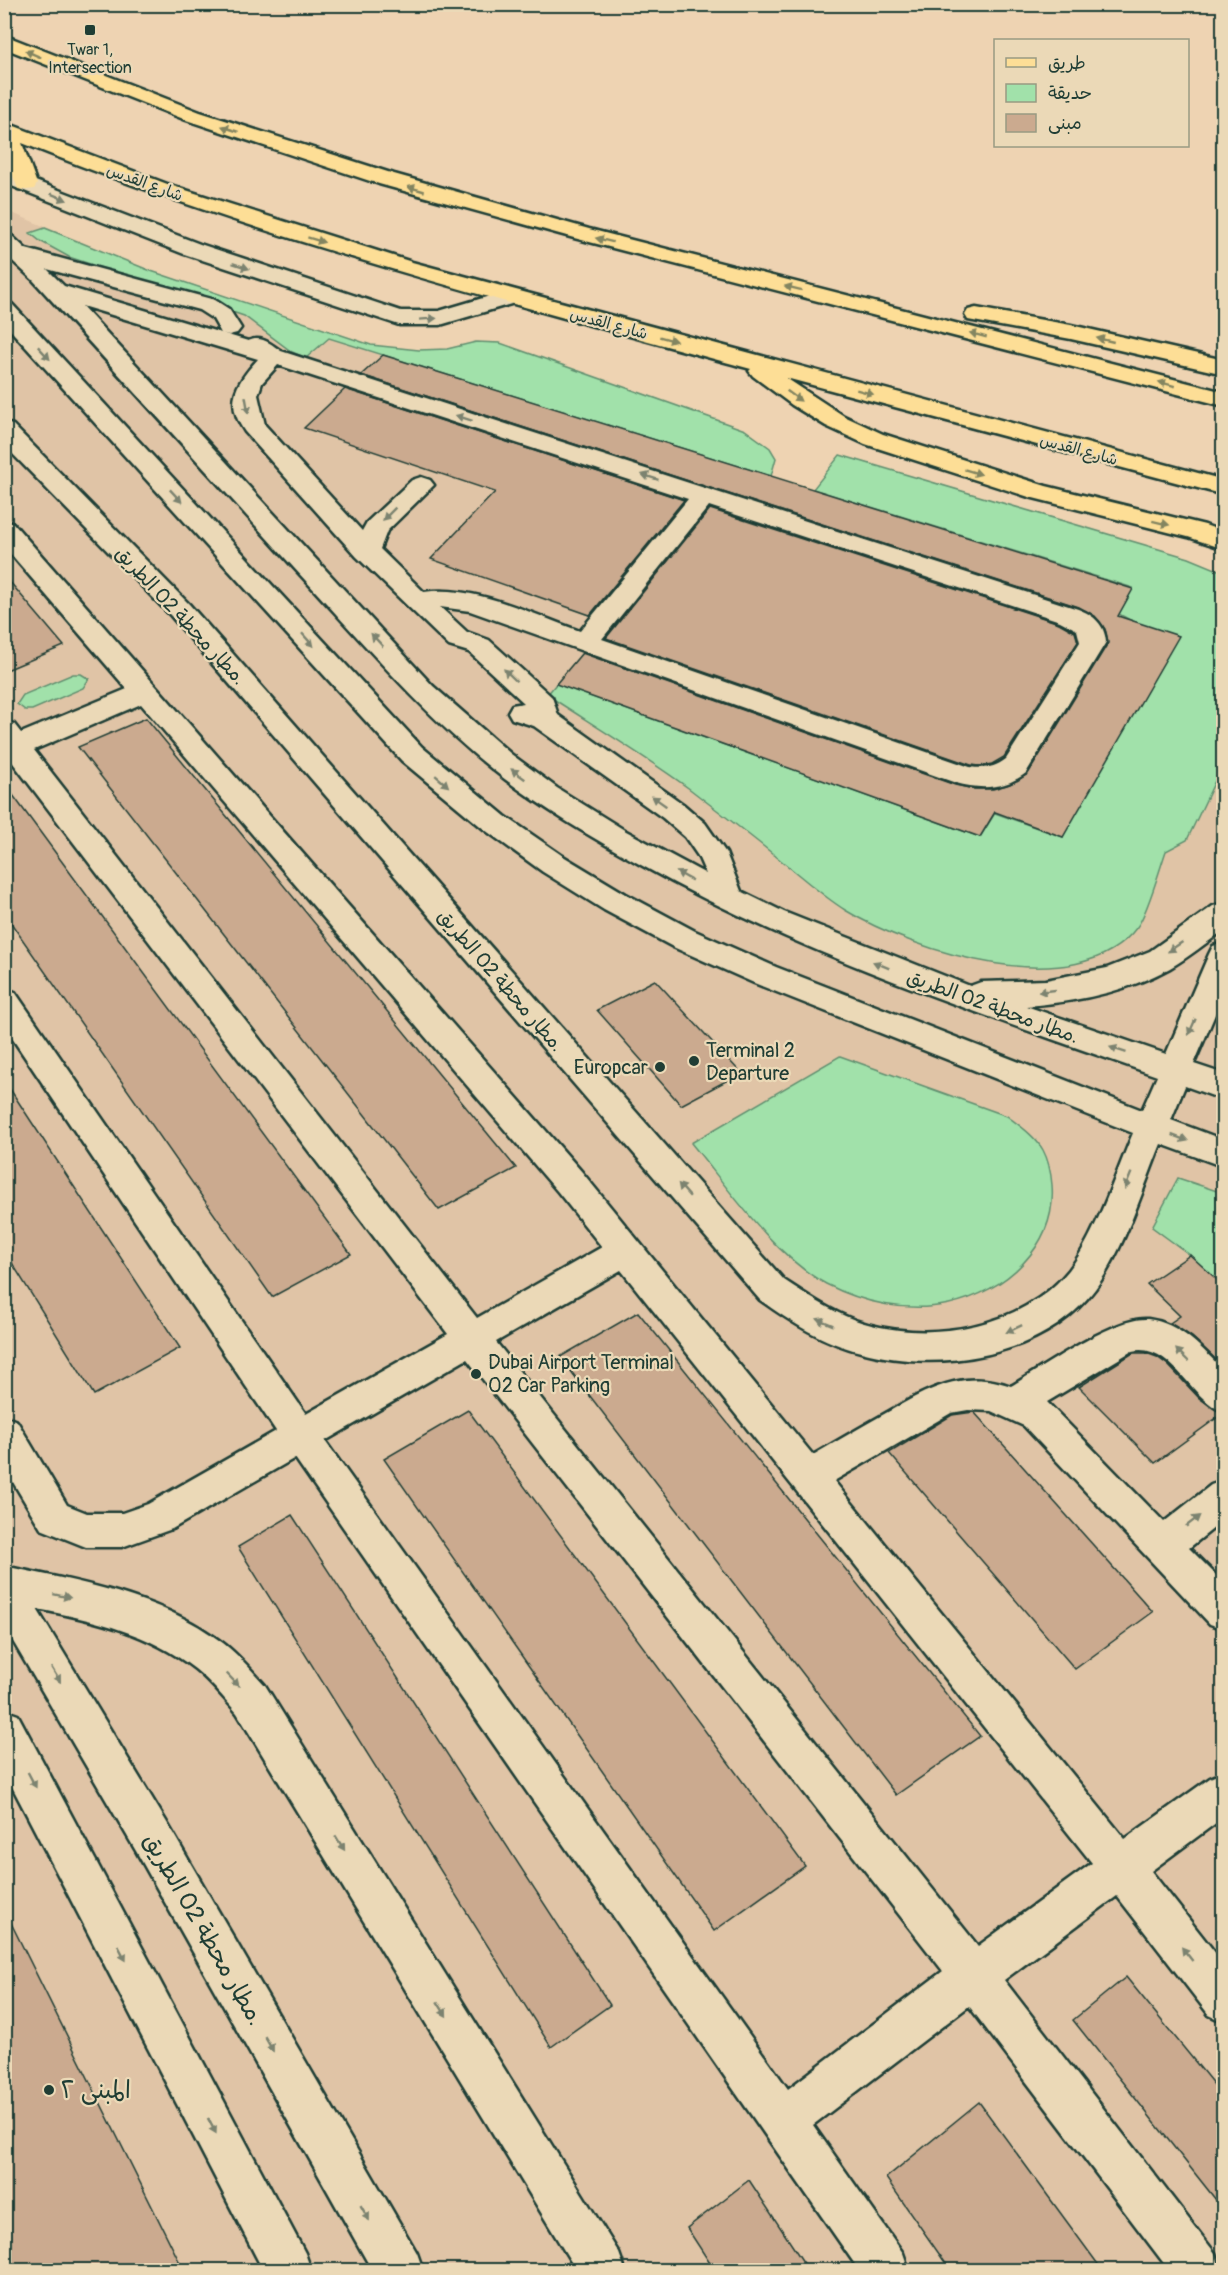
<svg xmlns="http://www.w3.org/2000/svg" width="1228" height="2275" viewBox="0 0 1228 2275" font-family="Pangolin,'Playpen Sans Arabic',sans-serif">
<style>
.built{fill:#e0c4a6}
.green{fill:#a1e1aa;stroke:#608f6f;stroke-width:1.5}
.building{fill:#cbaa8f;stroke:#1f3d34;stroke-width:1.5}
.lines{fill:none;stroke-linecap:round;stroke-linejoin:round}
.minor-casing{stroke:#1f3d34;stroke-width:5}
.major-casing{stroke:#1f3d34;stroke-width:5}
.minor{fill:#ebd9b7;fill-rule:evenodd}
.major{fill:#fdde96;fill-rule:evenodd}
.oneway{fill:#838560}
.oneway2{fill:#7b836f}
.poi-dot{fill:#1f3d34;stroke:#ebd9b7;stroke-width:2}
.labels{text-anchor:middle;stroke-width:4.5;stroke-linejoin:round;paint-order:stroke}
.far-poi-label{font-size:16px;fill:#1f3d34;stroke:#ebd9b7}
.far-street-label{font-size:16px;fill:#1f3d34;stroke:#ebd9b7}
.street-label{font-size:20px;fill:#1f3d34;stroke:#ebd9b7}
.poi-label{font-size:20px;fill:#1f3d34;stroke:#ebd9b7;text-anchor:start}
.near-street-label{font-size:24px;fill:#1f3d34;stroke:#ebd9b7}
.near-poi-label{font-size:24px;fill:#1f3d34;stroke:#ebd9b7;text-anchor:start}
</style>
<rect width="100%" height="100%" fill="#eed3b2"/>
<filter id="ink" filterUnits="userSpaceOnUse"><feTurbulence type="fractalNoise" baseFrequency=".0167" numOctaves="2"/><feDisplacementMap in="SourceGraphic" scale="12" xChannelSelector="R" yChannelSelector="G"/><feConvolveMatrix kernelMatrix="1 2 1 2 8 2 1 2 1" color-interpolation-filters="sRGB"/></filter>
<g filter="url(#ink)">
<!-- built -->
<polygon class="built" points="5,210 151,271 371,345 419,350 447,349 476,342 500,343 745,430 770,448 776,458 771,476 1224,616 1223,2270 5,2270"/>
<!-- green -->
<g class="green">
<polygon points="45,228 151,271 371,345 419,350 447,349 476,342 500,343 745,430 770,448 776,458 771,476 329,338 306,358 292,352 244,316 69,257 40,241 30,233"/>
<path d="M 840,455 L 1189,558 L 1223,572 L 1223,764 L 1187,840 L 1166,851 C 1160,868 1147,915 1137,927 C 1079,1006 912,951 845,910 C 824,897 804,879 784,863 C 754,838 722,814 691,790 C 645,756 595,726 547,695 L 556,684 L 980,837 L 995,813 L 1063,837 L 1134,622 L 1119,614 L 1133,588 L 813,489 Z"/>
<polygon points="81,674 89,679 83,688 32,710 25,710 17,704 23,695 73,674"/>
<path d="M 840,1056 L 1007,1116 C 1020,1126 1035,1136 1043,1150 C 1049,1161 1051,1173 1052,1185 C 1057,1246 1005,1292 949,1304 C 907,1313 863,1303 826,1284 C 774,1256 729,1189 691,1143 Z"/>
<polygon points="1178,1178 1223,1193 1223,1287 1190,1255 1152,1227"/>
</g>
<!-- building -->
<g class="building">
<polygon points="383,355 1133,589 1118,616 1179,636 1063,837 995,812 980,837 556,684 582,653 955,785 974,789 993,789 1010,784 1028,774 1108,643 1105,629 1095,616 1079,607 361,375"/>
<polygon points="345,389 684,500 590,615 431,559 495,492 304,428"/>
<polygon points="710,509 1059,623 1075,632 1078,642 1004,757 992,764 980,766 971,765 606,638"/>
<polygon points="4,575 64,646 4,671"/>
<polygon points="146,718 516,1168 439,1210 78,747"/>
<polygon points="4,783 351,1254 272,1297 4,913"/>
<polygon points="655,980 741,1073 681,1105 597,1010"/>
<polygon points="4,1080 180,1348 94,1395 4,1250"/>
<polygon points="1190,1255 1224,1286 1224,1367 1192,1337 1170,1323 1180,1316 1147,1284"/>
<polygon points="638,1312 980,1736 896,1795 560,1357"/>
<polygon points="1133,1353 1146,1353 1157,1357 1168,1365 1199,1398 1222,1414 1155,1463 1079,1387"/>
<polygon points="468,1410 805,1866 714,1931 384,1459"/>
<polygon points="974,1412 1153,1612 1075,1669 889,1453 952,1415"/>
<polygon points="292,1515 610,2005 551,2047 238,1547"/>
<polygon points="4,1909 184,2271 4,2271"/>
<polygon points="1126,1977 1224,2097 1224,2210 1073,2020"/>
<polygon points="979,2102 1103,2271 951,2271 886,2178"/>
<polygon points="749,2180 809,2271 715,2271 687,2228"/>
</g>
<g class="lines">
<defs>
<g id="minor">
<polygon points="4,169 200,244 401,311 439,311 510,290 518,292 521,297 518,302 440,325 399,325 184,254 4,183"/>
<path d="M 4,235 L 12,236 L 26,249 L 215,300 L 229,309 L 241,328 L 237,333 L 229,335 L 221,333 L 213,319 L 199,310 L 47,269 L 64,286 L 248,341 C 261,335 270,343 281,351 L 1078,609 C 1094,615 1105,625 1106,642 L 1026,773 C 1005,789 981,790 956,783 L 470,611 L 440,607 L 467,632 L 489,640 L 552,697 L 558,715 L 683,804 L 705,823 L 726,853 L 741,891 L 784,912 L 970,986 L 981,982 L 1046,980 L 1107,968 L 1150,951 L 1213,906 L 1224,903 L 1224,930 C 1206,943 1189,957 1170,968 C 1127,992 1075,1002 1026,1006 L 1166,1054 L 1209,954 L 1213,946 L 1224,943 L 1224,993 L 1194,1064 L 1224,1074 L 1224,1100 L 1185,1086 L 1171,1120 L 1224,1140 L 1224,1167 L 1161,1144 C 1142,1190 1125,1249 1095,1289 C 1043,1358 939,1373 861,1352 C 823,1343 791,1322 760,1300 L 171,616 L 4,445 L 4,423 L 13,425 L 189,604 L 784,1280 C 807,1295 830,1311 855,1320 C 926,1345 1022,1329 1069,1270 C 1095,1237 1116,1173 1133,1133 L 754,983 L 673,947 L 604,910 L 543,872 L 485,830 L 402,761 L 4,323 L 4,302 L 12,304 L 422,747 L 505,816 L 563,856 L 626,894 L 695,931 L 776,967 L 1142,1110 L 1157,1076 C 981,1014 804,956 641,865 C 589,836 538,806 492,769 C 419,710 358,637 294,568 C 207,472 120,375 33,280 L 4,253 ZM 82,306 L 258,359 C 236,383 224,402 245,432 L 357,557 L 449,646 L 469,652 L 524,703 L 512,705 L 508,712 L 512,719 L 534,726 L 663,818 L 685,837 L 698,856 L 706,874 L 626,831 L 557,788 L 511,754 L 433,686 ZM 278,365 L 688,499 L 580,631 C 534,615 473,584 424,592 L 380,549 L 387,531 L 434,485 L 430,480 L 421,477 L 412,480 L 367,522 L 362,531 L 265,425 L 258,395 L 262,383 ZM 709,506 L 1060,621 L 1077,630 L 1080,642 L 1006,759 C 994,768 984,769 970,767 L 602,639 Z"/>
<path d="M 4,521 L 13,523 L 582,1172 L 813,1455 C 837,1441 861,1427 886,1413 C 926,1390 963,1368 1011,1386 C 1042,1368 1115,1316 1148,1319 C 1180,1323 1203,1349 1224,1371 L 1224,1412 C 1190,1400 1172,1342 1132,1351 L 1047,1402 L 1164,1522 L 1211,1485 L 1224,1480 L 1224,1520 L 1189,1548 L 1224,1583 L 1224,1629 L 1210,1624 L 1024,1426 L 991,1411 L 968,1410 L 951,1413 L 834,1481 L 1125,1839 L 1210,1778 L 1224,1772 L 1224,1817 L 1151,1871 L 1224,1964 L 1224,2022 L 1209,2015 L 1117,1896 L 1004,1980 L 1215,2253 L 1221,2270 L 1169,2270 L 969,2006 L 813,2125 L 903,2253 L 909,2270 L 859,2270 L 295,1458 L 172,1529 L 122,1547 L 86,1547 L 41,1529 L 4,1467 L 4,1416 L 17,1421 L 67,1505 L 87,1513 L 122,1513 L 148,1504 L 276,1431 L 4,1026 L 4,988 L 15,992 L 306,1414 L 448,1334 L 10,759 L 4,761 L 4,722 L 14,724 L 21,733 L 127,689 L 4,546 ZM 141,704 L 558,1192 L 602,1247 L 477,1318 L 34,750 ZM 621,1270 L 1092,1863 L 978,1946 L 496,1342 ZM 467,1359 L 943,1971 L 788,2089 L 325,1441 Z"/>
<path d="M 4,1566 C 80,1582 160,1595 223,1643 C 239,1655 252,1671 265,1685 L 619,2253 L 625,2270 L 576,2270 L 237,1713 C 224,1698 211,1682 195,1669 C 149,1633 94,1620 37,1609 L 166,1821 L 417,2253 L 423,2270 L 372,2270 L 136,1851 L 4,1626 Z"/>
<polygon points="4,1710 18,1715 305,2253 311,2270 263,2270 4,1771"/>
</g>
<g id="major">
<polygon points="4,35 200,112 394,174 589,229 1224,392 1224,406 574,238 379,184 186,120 4,48"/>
<path d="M 4,122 L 170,185 L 412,262 L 1224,480 L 1224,495 L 786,378 L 844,416 L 883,434 L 1046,486 L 1205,525 L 1224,532 L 1224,549 L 1188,537 L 1029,497 L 865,444 L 826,426 L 792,405 L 753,376 L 749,371 L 751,369 C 505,302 259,238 22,143 L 37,184 L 34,189 L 26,190 L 18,189 L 4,152 Z"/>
<polygon points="976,308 1071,325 1224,360 1224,374 1071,339 968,320 965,315 968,310"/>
</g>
</defs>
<!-- minor casing -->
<use href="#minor" class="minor-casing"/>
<!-- major casing -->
<use href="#major" class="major-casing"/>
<!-- minor -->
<use href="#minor" class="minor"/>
<!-- major -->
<use href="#major" class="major"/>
</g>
<!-- one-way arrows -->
<defs><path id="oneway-solid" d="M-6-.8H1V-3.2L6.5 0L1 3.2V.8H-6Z" transform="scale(1.5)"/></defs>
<g class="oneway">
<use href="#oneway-solid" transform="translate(33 54) rotate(-156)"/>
<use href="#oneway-solid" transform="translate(230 129) rotate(-161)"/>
<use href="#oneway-solid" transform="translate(416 189) rotate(-164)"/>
<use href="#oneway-solid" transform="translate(316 240) rotate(17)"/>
<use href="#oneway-solid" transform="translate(604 240) rotate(-166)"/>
<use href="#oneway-solid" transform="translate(793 288) rotate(-166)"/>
<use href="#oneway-solid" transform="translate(978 335) rotate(-165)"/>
<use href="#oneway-solid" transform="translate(668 339) rotate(15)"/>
<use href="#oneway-solid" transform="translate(1105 340) rotate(-167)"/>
<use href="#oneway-solid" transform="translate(1167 384) rotate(-165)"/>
<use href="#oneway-solid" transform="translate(865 392) rotate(15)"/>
<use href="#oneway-solid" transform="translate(794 396) rotate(36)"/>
<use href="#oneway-solid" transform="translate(973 472) rotate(17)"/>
<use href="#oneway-solid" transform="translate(1161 523) rotate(14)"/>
</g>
<g class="oneway2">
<use href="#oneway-solid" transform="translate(59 197) rotate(22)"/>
<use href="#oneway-solid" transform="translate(241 266) rotate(19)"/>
<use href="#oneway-solid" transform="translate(428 319) rotate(-4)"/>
<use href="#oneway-solid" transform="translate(44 353) rotate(47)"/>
<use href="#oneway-solid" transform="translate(247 405) rotate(80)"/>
<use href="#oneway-solid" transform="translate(464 418) rotate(-162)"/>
<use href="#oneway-solid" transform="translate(650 477) rotate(-162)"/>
<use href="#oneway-solid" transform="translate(176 496) rotate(47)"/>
<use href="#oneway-solid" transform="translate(389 514) rotate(135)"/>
<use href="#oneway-solid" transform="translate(308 640) rotate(48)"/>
<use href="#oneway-solid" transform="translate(377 640) rotate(-133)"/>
<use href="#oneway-solid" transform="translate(510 675) rotate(-136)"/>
<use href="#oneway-solid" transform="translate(518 774) rotate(-144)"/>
<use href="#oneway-solid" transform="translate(442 781) rotate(41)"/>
<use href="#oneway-solid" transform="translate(659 801) rotate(-145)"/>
<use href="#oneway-solid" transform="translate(684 876) rotate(-151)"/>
<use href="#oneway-solid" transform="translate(1175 947) rotate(146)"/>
<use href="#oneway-solid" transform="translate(881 965) rotate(-158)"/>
<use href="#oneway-solid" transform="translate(1047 991) rotate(173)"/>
<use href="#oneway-solid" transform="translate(1192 1027) rotate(114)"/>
<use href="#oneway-solid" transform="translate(1118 1050) rotate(-161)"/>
<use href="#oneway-solid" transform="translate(1180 1138) rotate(20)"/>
<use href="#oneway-solid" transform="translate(1128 1181) rotate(112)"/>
<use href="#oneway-solid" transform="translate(684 1190) rotate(-131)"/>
<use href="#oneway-solid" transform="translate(825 1322) rotate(-158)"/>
<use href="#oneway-solid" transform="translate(1014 1329) rotate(155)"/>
<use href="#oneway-solid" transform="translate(1182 1355) rotate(-136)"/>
<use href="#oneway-solid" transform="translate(1193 1521) rotate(-38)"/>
<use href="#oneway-solid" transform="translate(62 1596) rotate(12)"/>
<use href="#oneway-solid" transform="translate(56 1675) rotate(59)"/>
<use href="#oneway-solid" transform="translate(233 1680) rotate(46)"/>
<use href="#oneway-solid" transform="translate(32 1780) rotate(62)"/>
<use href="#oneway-solid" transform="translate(340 1843) rotate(58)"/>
<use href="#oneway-solid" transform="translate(122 1953) rotate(62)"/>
<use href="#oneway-solid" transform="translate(1187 1954) rotate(-128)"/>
<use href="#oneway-solid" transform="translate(442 2009) rotate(58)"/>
<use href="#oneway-solid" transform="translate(269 2044) rotate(60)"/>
<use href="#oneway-solid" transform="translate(212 2126) rotate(62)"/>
<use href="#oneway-solid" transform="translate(365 2213) rotate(60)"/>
</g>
</g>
<!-- markers -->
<g class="poi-dot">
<rect x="84" y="24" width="12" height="12" rx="3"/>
<circle cx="694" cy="1061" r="6"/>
<circle cx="660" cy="1067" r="6"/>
<circle cx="476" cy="1374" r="6"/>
<circle cx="49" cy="2090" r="6"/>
</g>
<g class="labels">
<!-- far-poi labels -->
<g class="far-poi-label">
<text x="90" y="55">Twar 1,<tspan x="90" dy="18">Intersection</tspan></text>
</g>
<!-- far-street labels -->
<g class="far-street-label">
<text transform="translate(145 182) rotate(20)" y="6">شارع القدس</text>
<text transform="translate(609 323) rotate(15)" y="6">شارع القدس</text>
<text transform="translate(1079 449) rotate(15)" y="6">شارع القدس</text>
</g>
<!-- street labels -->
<g class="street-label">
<text transform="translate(181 615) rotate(47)" y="7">مطار محطة 02 الطريق.</text>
<text transform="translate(501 980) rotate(49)" y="7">مطار محطة 02 الطريق.</text>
<text transform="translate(993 1006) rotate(20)" y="7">مطار محطة 02 الطريق.</text>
</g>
<!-- poi labels -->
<g class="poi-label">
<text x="706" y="1057">Terminal 2<tspan x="706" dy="23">Departure</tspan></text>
<text x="648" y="1074" text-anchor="end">Europcar</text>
<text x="488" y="1369">Dubai Airport Terminal<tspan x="488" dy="23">02 Car Parking</tspan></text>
</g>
<!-- near-street labels -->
<g class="near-street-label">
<text transform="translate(204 1929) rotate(60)" y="8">مطار محطة 02 الطريق.</text>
</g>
<!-- near-poi labels -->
<g class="near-poi-label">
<text x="61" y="2098">المبنى ٢</text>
</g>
</g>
<!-- margin -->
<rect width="1228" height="2275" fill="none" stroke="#ebd9b7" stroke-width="24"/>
<rect x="12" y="12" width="1204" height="2251" fill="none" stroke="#1f3d34" stroke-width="2" filter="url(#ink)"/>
<!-- legend -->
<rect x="994" y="39" width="195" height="108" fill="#ebd9b7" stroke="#999b83" stroke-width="1.5"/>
<rect x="1006" y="58" width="30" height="9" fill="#fdde96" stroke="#999b83" stroke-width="1.5"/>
<text x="1048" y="69" font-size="18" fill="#1f3d34">طريق</text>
<rect x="1006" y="84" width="30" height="18" fill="#a1e1aa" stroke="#999b83" stroke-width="1.5"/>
<text x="1048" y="99" font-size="18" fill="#1f3d34">حديقة</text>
<rect x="1006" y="114" width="30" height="18" fill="#cbaa8f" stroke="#999b83" stroke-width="1.5"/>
<text x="1048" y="129" font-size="18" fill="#1f3d34">مبنى</text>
</svg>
